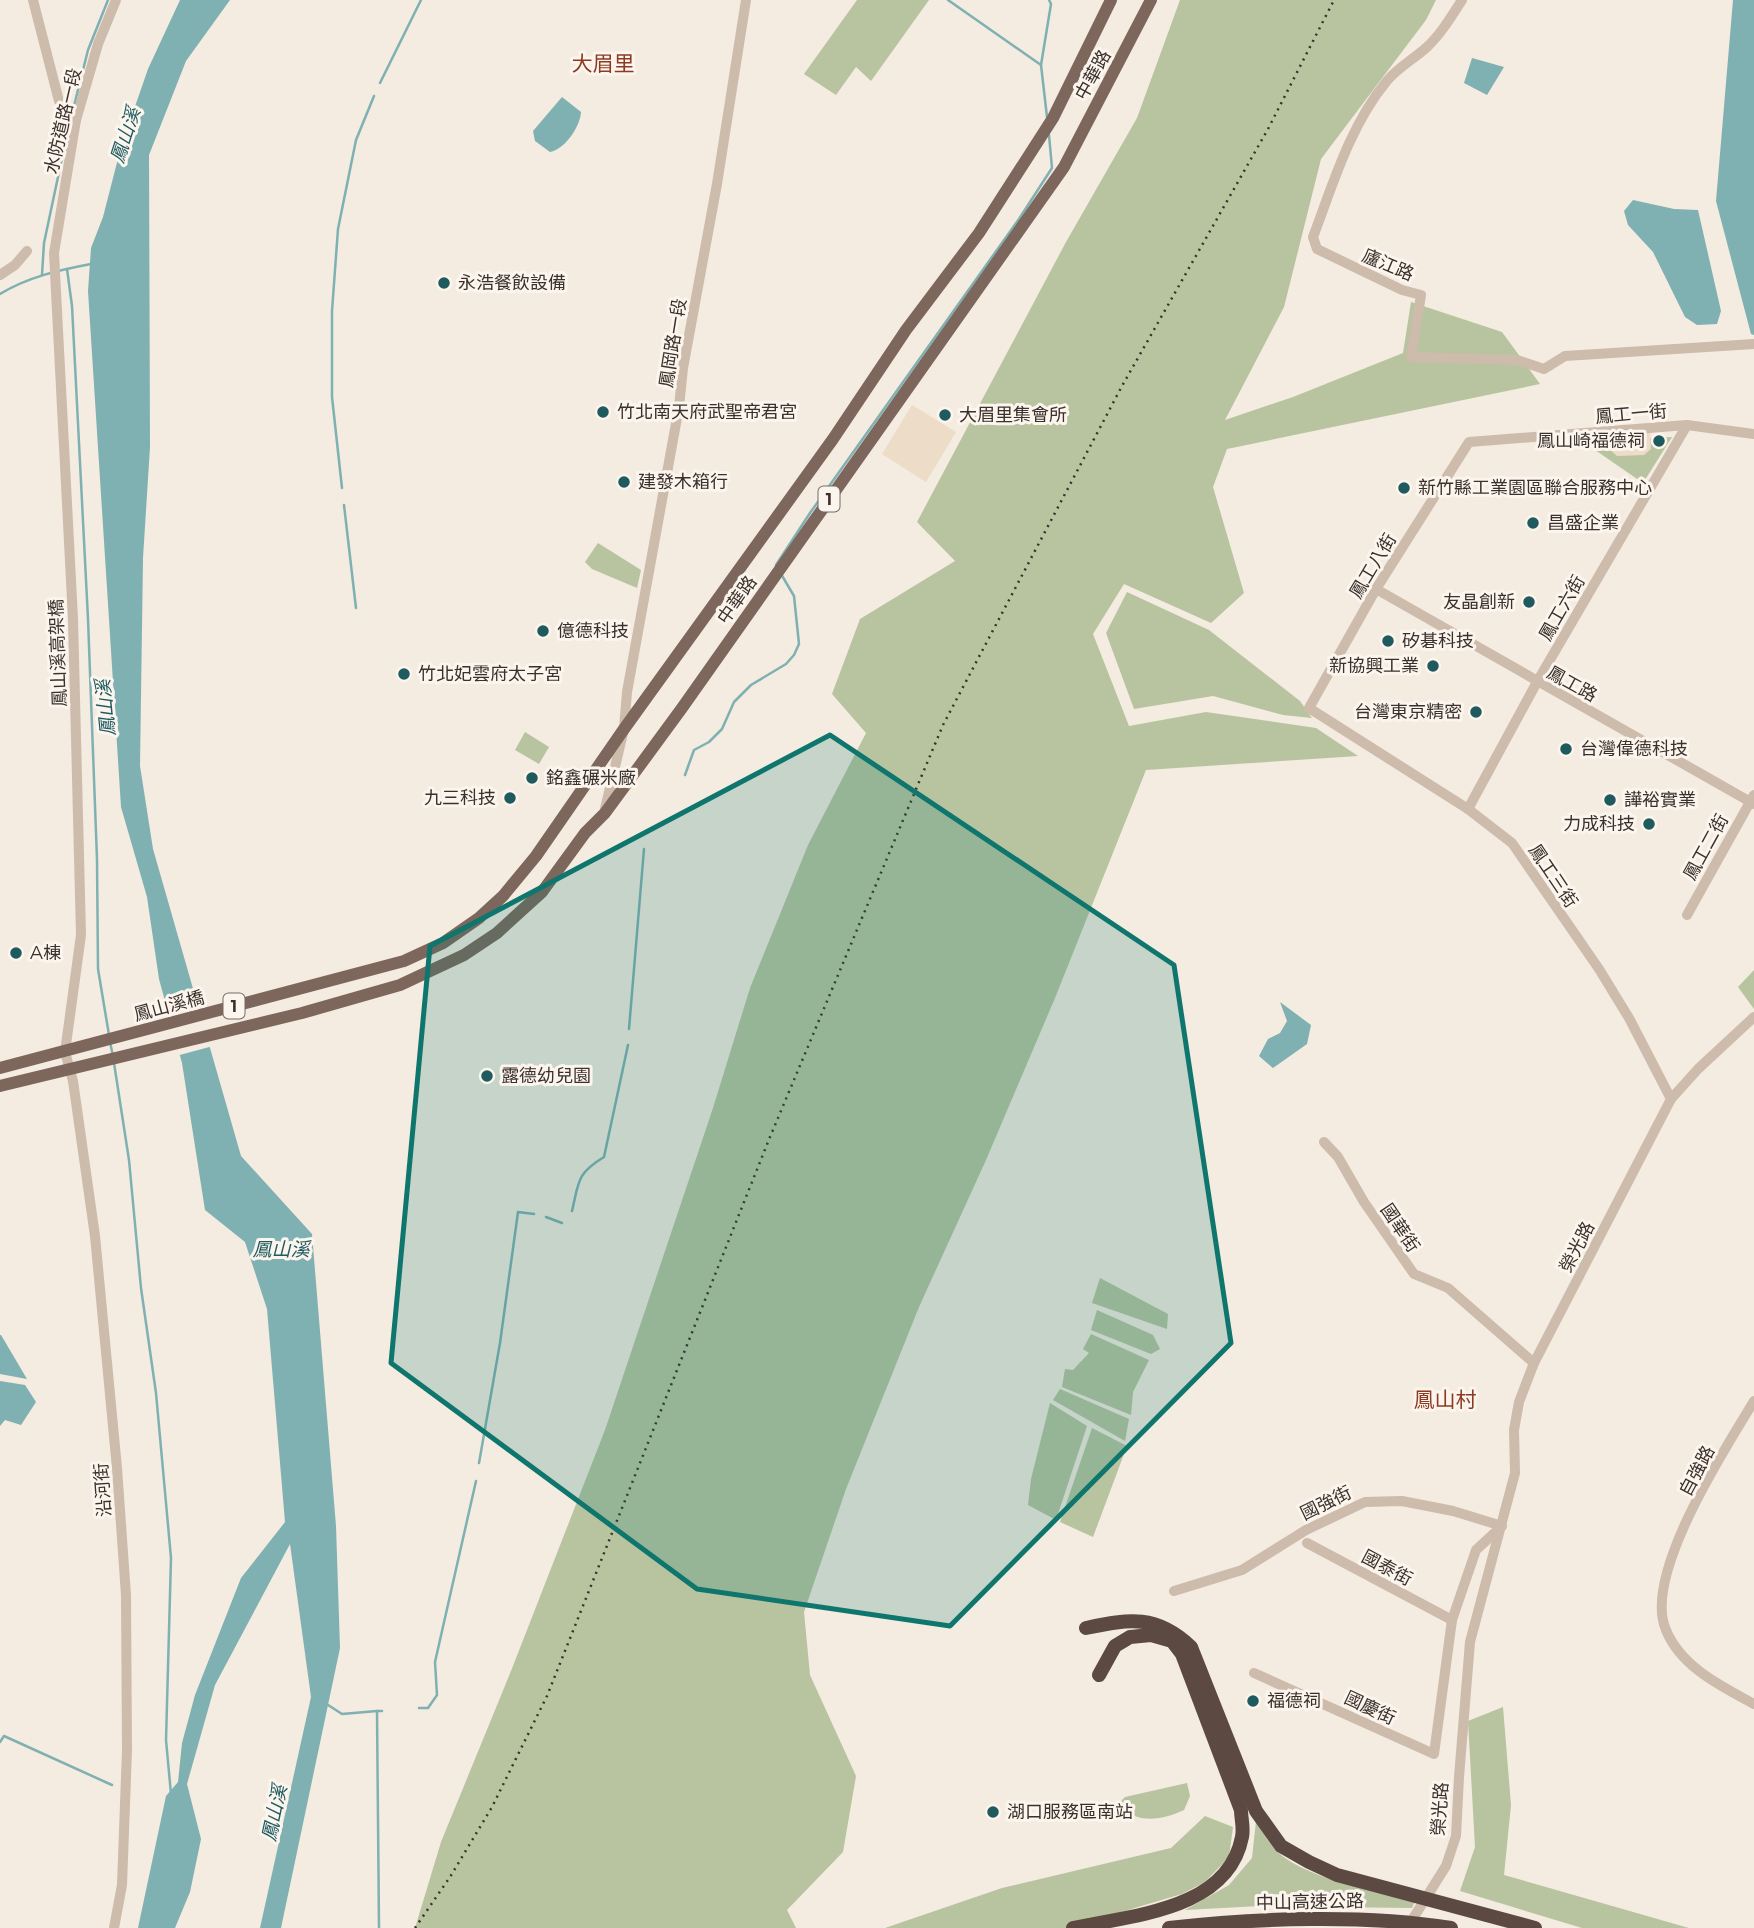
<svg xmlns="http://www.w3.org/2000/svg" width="1754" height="1928" viewBox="0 0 1754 1928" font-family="Montserrat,'Noto Sans TC',sans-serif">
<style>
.green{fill:#b8c4a0}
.plaza{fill:#ecdcc8}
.water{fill:#7fb0b2}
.pier{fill:#f4ebe1}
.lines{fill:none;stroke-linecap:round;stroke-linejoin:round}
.stream{stroke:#7fb0b2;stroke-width:2.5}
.minor{stroke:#cdbbac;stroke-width:10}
.major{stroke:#7d675c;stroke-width:12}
.highway{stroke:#5c4a42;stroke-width:14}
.rail{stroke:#3b302b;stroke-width:2.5;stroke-dasharray:2 5;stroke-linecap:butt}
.marked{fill:#0f766e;fill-opacity:0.2;stroke:#0f766e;stroke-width:5;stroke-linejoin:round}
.poi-dot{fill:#1f5a5e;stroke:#fbf5ee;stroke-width:2.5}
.labels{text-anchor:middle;stroke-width:6;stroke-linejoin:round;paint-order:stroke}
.shield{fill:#fbf5ee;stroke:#756b66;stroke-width:2}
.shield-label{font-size:16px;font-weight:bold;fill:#3b302b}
.street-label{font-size:18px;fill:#3b302b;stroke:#fbf5ee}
.poi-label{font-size:18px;fill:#3b302b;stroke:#fbf5ee;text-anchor:start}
.water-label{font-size:19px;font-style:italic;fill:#1f5a5e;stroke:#fbf5ee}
.quarter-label{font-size:21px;fill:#8c3b22;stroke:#fbf5ee}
</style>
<rect width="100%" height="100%" fill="#f4ebe1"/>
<!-- green -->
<g class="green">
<polygon points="857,0 929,0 871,81 856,67 836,95 804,74"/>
<polygon points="1180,0 1436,0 1426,20 1321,159 1284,307 1225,420 1293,397 1403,353 1411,302 1502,332 1540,384 1227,449 1213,487 1244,593 1211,623 1124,584 1093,634 1129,726 1206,712 1316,728 1358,756 1146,770 1055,998 986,1160 919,1307 846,1489 804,1612 810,1675 856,1776 843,1852 787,1910 796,1928 415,1928 441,1842 511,1671 605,1430 713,1108 750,988 808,845 866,733 832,694 860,619 955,561 917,522 1066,242 1137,118"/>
<polygon points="1672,437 1643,483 1582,441"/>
<polygon points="598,543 641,570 637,588 592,569 585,562"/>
<polygon points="1127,592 1209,630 1300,701 1312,718 1283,715 1213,696 1134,709 1106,633"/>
<polygon points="525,732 549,747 539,764 515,750"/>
<polygon points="1754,970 1754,1009 1738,987"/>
<polygon points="1100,1278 1168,1314 1167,1329 1092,1303"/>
<polygon points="1097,1310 1153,1335 1160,1349 1151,1354 1091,1330"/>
<polygon points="1091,1334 1149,1360 1133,1392 1131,1415 1062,1387 1065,1369 1073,1370 1089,1353 1083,1349"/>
<polygon points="1060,1389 1129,1419 1125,1441 1053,1400"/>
<polygon points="1050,1403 1087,1426 1056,1520 1028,1505 1031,1479"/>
<polygon points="1092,1428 1127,1446 1093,1537 1060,1522"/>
<polygon points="1503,1707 1511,1805 1504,1875 1689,1928 1582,1928 1460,1891 1475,1847 1468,1721"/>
<path d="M 1187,1783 L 1190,1796 L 1184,1810 C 1163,1820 1140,1824 1121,1808 L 1121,1801 L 1125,1797 Z"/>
<polygon points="1205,1816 1233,1827 1229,1857 1205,1882 1182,1894 1067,1928 885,1928 1002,1888 1171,1848"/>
<path d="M 1256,1821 C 1262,1830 1267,1840 1274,1848 C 1298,1877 1378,1892 1415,1901 L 1412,1908 L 1260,1906 L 1185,1910 L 1229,1885 L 1252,1858 Z"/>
</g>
<!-- plaza -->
<g class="plaza">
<polygon points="912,405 956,432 926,482 882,454"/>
<polygon points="1650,428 1651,449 1644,455 1617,456 1591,433"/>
</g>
<!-- water -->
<g class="water">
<polygon points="180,0 230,0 186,61 149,155 150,447 143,558 140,766 153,849 241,1156 312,1234 336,1526 340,1648 281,1928 260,1928 311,1697 290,1544 215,1685 187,1784 201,1839 190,1892 175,1928 138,1928 166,1796 178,1782 182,1743 195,1695 241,1578 285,1522 267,1309 245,1242 205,1210 182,1063 159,979 147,897 121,807 88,291 91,248 103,217 121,147 148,69"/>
<polygon points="1733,0 1754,0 1754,335 1751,334 1716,201"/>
<polygon points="1472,58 1504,67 1487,95 1464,83"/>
<path d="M 562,97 L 581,112 C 580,127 565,149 550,152 L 535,141 L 533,131 Z"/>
<polygon points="1633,200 1674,209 1698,210 1721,311 1717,324 1697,325 1685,317 1653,252 1628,225 1624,211"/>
<polygon points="1280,1002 1311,1025 1307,1044 1273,1068 1259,1056 1268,1039 1280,1033 1287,1021"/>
<polygon points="0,1335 1,1335 27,1379 0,1374"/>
<polygon points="0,1381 25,1385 36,1402 21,1425 5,1420 0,1426"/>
</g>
<!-- pier -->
<polygon class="pier" points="200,1002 213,1046 176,1056 164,1011"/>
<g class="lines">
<!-- stream -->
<g class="stream">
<polyline points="948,0 1041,65"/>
<polyline points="380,83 421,0"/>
<polyline points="74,106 88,50 108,0"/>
<polyline points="1047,117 1041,65 1051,4 1049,0"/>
<polyline points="67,269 72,306 88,619 97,859 98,969 109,1035"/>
<polyline points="42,275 44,243 69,125"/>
<path d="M 0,294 C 28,277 59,270 91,264"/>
<polyline points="342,488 332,397 332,311 338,229 356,140 374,96"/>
<polyline points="344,505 356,608"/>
<polyline points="776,565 810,513 1019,219 1052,168 1049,135"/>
<polyline points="685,775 694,750 709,742 722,729 734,702 751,685 786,664 794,655 799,644 794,596 781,574"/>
<polyline points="629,1029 644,849"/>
<polyline points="110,1042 113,1056"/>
<polyline points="114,1063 129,1160 141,1288 156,1393 171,1558 166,1740 171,1794"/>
<path d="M 572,1211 C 579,1182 576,1174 604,1157 L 628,1045"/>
<polyline points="546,1217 562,1223"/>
<polyline points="479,1463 500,1343 518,1212 534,1214"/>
<polyline points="325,1703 342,1714 377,1711"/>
<polyline points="419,1708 428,1708 437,1695 435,1662 476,1481"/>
<polyline points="0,1742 4,1736 112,1785"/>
<polyline points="379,1928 377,1711 382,1711"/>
</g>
<!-- minor -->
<g class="minor">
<polyline points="33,0 59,101 76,120"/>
<path d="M 1462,0 C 1451,17 1441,34 1427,47 C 1414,59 1397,68 1386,82 C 1350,126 1333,184 1313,237 L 1317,249 L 1402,290 L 1421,295 L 1411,357 L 1517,360 L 1544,369 L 1565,356 L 1754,344"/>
<polyline points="0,275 15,265 27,251"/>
<polyline points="1376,589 1754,804"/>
<polyline points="605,809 624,729 627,692 679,407 683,368 717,184 746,0"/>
<polyline points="1468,809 1537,682 1687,425"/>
<polyline points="1687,915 1754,795"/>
<polyline points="1671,1099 1629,1018 1599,969 1512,843 1468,809 1309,708 1376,589 1469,442 1687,425 1754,434"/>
<polyline points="1324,1142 1338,1157 1364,1202 1414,1274 1448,1288 1534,1363"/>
<path d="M 1754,1401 C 1725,1449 1642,1576 1666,1630 C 1681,1667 1721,1686 1754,1704"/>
<polyline points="1307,1543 1452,1620"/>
<polyline points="1174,1591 1242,1570 1306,1530 1365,1502 1402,1501 1453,1511 1502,1526 1476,1550 1452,1620 1434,1754 1254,1673"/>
<polyline points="114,1928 122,1885 127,1750 126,1595 117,1468 95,1236 73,1081 65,1052 81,935 73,619 54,253 76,120 98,44 116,0"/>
<polyline points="1407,1928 1446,1866 1456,1836 1459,1777 1470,1642 1515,1473 1514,1430 1519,1402 1534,1363 1671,1099 1698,1069 1754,1017"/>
</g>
<!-- major -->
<g class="major">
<polyline points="0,1068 404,961 443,943 479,918 503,896 536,856 624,729 833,439 906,330 979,233 1053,118 1111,0"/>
<polyline points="0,1086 302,1013 400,985 464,955 497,933 542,892 585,833 605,813 682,708 1064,167 1151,0"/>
</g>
<!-- highway -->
<g class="highway">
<path d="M 1086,1628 C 1130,1619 1156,1614 1191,1647 L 1256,1811 L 1281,1846 L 1309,1862 L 1337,1875 L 1535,1928"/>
<path d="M 1073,1928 C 1133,1915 1228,1910 1242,1837 C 1244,1828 1241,1818 1241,1810 L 1182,1654 L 1172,1641 L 1151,1635 L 1130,1637 L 1115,1646 L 1099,1675"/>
<path d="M 1169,1928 C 1256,1918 1365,1914 1451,1928"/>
</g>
<!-- rail -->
<polyline class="rail" points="415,1928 450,1877 492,1807 547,1696 770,1137 943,725 1122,386 1268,129 1334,0"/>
</g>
<!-- marked area -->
<path class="marked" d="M 830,735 L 1174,965 L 1231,1343 L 950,1626 L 697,1589 L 391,1363 L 430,946 Z"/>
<!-- markers -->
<g class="poi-dot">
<circle cx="444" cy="283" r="7"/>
<circle cx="603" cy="412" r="7"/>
<circle cx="945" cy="415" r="7"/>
<circle cx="1659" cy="441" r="7"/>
<circle cx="624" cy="482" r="7"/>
<circle cx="1404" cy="488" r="7"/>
<circle cx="1533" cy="523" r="7"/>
<circle cx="1529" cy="602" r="7"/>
<circle cx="543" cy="631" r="7"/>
<circle cx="1388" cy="641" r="7"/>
<circle cx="1433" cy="666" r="7"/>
<circle cx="404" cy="674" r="7"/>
<circle cx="1476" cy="712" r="7"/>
<circle cx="1566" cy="749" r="7"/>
<circle cx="532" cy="778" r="7"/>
<circle cx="510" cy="798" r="7"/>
<circle cx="1610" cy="800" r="7"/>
<circle cx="1649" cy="824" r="7"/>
<circle cx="16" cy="953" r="7"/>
<circle cx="487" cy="1076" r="7"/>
<circle cx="1253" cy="1701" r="7"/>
<circle cx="993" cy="1812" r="7"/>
</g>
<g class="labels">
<!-- shield labels -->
<g class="shield">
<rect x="818.5" y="486.5" width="21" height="25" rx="5"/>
<rect x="223.5" y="993.5" width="21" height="25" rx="5"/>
</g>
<g class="shield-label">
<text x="829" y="505">1</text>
<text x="234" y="1012">1</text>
</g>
<!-- street labels -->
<g class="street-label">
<text transform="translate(1093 75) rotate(-61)" y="6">中華路</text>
<text transform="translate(63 121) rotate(-77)" y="6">水防道路一段</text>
<text transform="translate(1388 265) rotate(23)" y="6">廬江路</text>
<text transform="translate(673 343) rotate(-81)" y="6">鳳岡路一段</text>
<text transform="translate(1631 414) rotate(-5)" y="6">鳳工一街</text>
<text transform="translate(1373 566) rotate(-59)" y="6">鳳工八街</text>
<text transform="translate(737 600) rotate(-55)" y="6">中華路</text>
<text transform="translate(1562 608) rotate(-60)" y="6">鳳工六街</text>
<text transform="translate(58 653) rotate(-92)" y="6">鳳山溪高架橋</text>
<text transform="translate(1572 684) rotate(29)" y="6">鳳工路</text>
<text transform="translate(1706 847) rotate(-61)" y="6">鳳工二街</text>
<text transform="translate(1553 876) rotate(56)" y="6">鳳工三街</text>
<text transform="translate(169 1006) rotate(-15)" y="6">鳳山溪橋</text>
<text transform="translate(1400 1228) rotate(56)" y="6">國華街</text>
<text transform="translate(1577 1247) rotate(-63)" y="6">榮光路</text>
<text transform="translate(1697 1471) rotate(-62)" y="6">自強路</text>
<text transform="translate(103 1490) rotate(-94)" y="6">沿河街</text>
<text transform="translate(1326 1503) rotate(-26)" y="6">國強街</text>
<text transform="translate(1387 1568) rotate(28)" y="6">國泰街</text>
<text transform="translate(1370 1708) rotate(25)" y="6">國慶街</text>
<text transform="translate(1440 1809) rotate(-86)" y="6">榮光路</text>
<text transform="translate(1310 1902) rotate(-1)" y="6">中山高速公路</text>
</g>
<!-- poi labels -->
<g class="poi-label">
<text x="458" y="289">永浩餐飲設備</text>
<text x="617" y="418">竹北南天府武聖帝君宮</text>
<text x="959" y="421">大眉里集會所</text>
<text x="1645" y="447" text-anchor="end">鳳山崎福德祠</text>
<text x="638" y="488">建發木箱行</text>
<text x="1418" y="494">新竹縣工業園區聯合服務中心</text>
<text x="1547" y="529">昌盛企業</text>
<text x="1515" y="608" text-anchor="end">友晶創新</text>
<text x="557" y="637">億德科技</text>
<text x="1402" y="647">矽碁科技</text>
<text x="1419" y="672" text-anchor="end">新協興工業</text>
<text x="418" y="680">竹北妃雲府太子宮</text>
<text x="1462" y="718" text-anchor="end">台灣東京精密</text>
<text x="1580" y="755">台灣偉德科技</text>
<text x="546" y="784">銘鑫碾米廠</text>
<text x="496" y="804" text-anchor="end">九三科技</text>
<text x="1624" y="806">譁裕實業</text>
<text x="1635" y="830" text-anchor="end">力成科技</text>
<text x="30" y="959">A棟</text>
<text x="501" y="1082">露德幼兒園</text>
<text x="1267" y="1707">福德祠</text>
<text x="1007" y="1818">湖口服務區南站</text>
</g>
<!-- water labels -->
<g class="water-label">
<text transform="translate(125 135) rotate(-72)" y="7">鳳山溪</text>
<text transform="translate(105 708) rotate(-96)" y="7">鳳山溪</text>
<text x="281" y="1256">鳳山溪</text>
<text transform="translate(274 1813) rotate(-78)" y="7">鳳山溪</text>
</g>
<!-- quarter labels -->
<g class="quarter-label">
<text x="603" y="71">大眉里</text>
<text x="1445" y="1407">鳳山村</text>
</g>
</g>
</svg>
